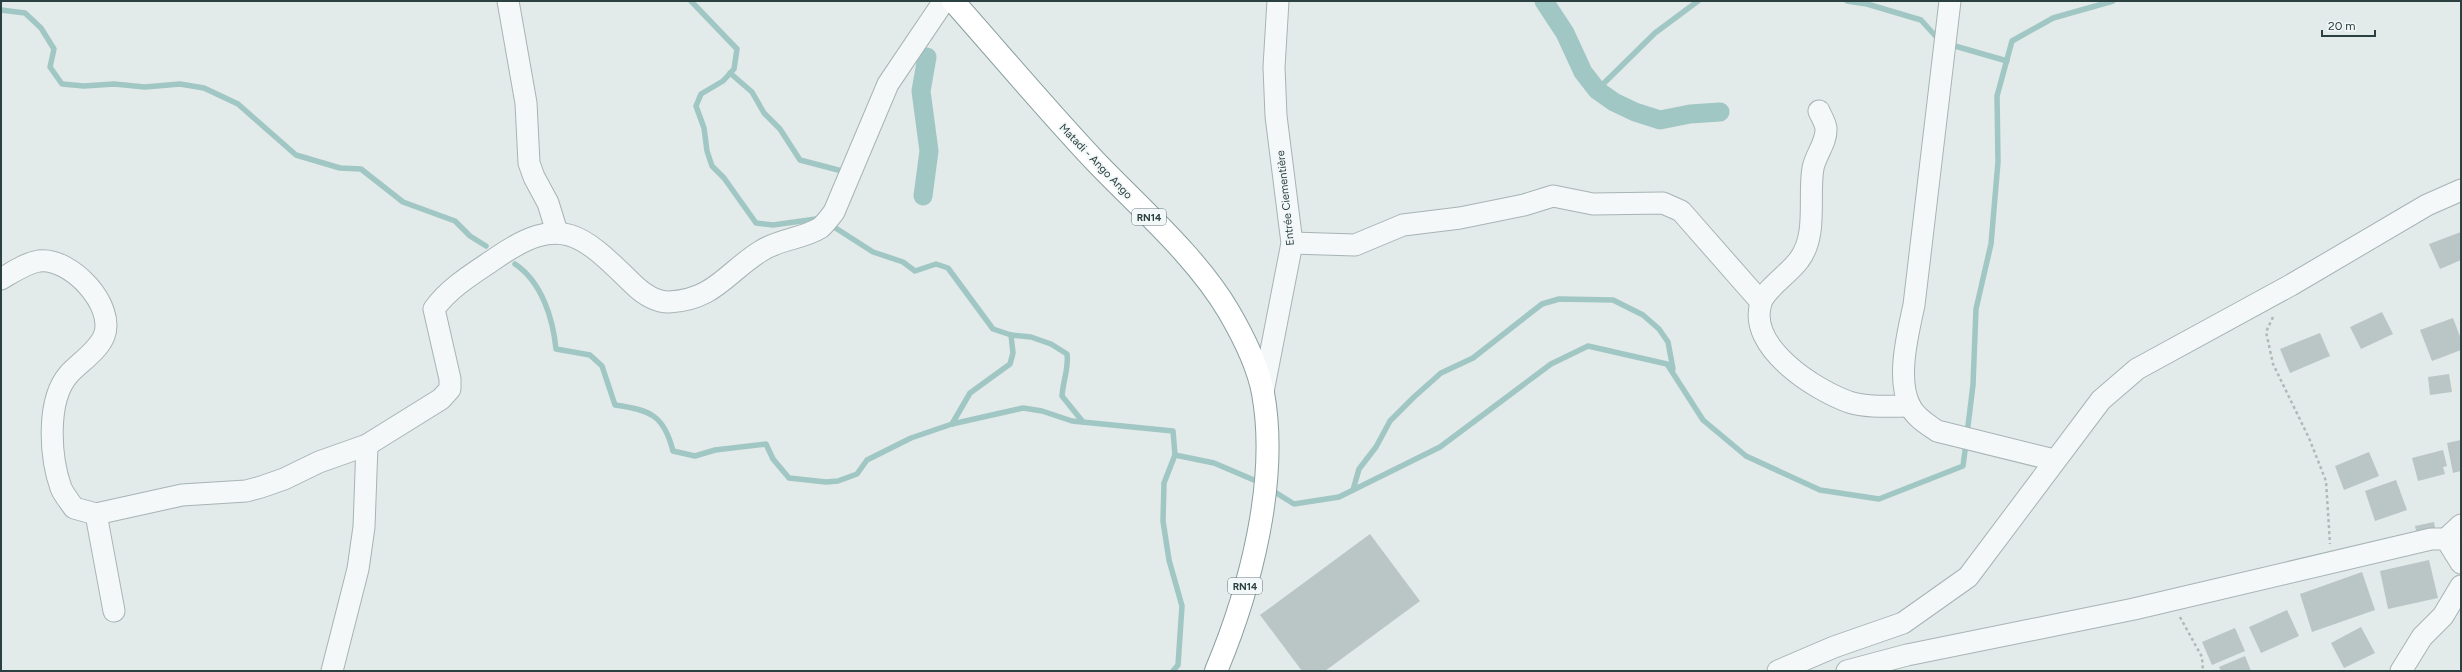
<svg xmlns="http://www.w3.org/2000/svg" width="2462" height="672" viewBox="0 0 2462 672" font-family="Figtree,sans-serif">
<style>
.lines{fill:none;stroke-linecap:round;stroke-linejoin:round}
.stream{stroke:#a0c7c4;stroke-width:5.5}
.canal{stroke:#a0c7c4;stroke-width:19}
.building{fill:#bac6c6}
.minor-casing{stroke:#a7b4b4;stroke-width:23}
.trunk-casing{stroke:#8a9f9f;stroke-width:24}
.path{stroke:#b0b9ba;stroke-width:2.5;stroke-dasharray:3 3;stroke-linecap:butt}
.minor{stroke:#f5f8f8;stroke-width:21}
.trunk{stroke:#fff;stroke-width:22}
.labels{text-anchor:middle;stroke-width:3.5;stroke-linejoin:round;paint-order:stroke}
.shield{fill:#f2f7f7;stroke:#677778;stroke-width:1}
.shield-label{font-size:10px;font-weight:bold;fill:#2b4041}
.street-label{font-size:11px;fill:#2b4041;stroke:#f2f7f7}
</style>
<rect width="100%" height="100%" fill="#e2eaea"/>
<g class="lines">
<!-- stream -->
<g class="stream">
<polyline points="691,1 737,49 734,69 723,81 701,94 696,106 704,128 707,151 712,166 724,178 756,223 773,225 816,219"/>
<polyline points="1847,1 1867,4 1921,20 1940,41"/>
<polyline points="1,10 25,13 41,28 54,49 50,67 62,84 84,86 114,84 145,87 180,84 204,88 238,104 296,155 340,168 361,169 403,202 455,221 470,236 486,246"/>
<polyline points="1948,44 2007,61"/>
<polyline points="730,73 752,92 764,113 780,129 800,160 842,171"/>
<polyline points="1597,90 1655,33 1698,1"/>
<path d="M 834,227 L 873,252 L 903,262 L 915,271 L 936,264 L 948,268 L 993,329 L 1011,335 L 1031,337 L 1051,344 L 1067,354 C 1069,369 1063,380 1062,396 L 1083,422"/>
<path d="M 515,264 C 542,282 553,319 556,349 L 590,355 L 602,366 L 615,405 C 650,410 664,415 673,451 L 695,456 L 715,450 L 766,444 L 773,459 L 789,478 L 826,482 L 838,481 L 857,474 L 867,460 L 911,438 L 952,424 L 1023,408 L 1042,411 L 1072,421 L 1173,431 L 1175,455"/>
<polyline points="952,424 970,393 1010,364 1013,353 1011,335"/>
<polyline points="1967,434 1973,385 1976,309 1991,244 1998,162 1997,96 2012,41 2053,18 2113,1"/>
<polyline points="1270,489 1294,504 1339,497 1440,447 1551,364 1588,346 1667,364 1703,420 1746,456 1820,490 1879,499 1963,466 1966,443"/>
<polyline points="1353,490 1359,469 1376,447 1390,421 1414,397 1441,373 1473,358 1542,304 1559,299 1613,300 1643,315 1659,329 1668,342 1673,369"/>
<polyline points="1173,671 1178,665 1182,606 1169,560 1163,521 1164,483 1175,455 1214,463 1261,483"/>
</g>
<!-- canal -->
<g class="canal">
<polyline points="1544,1 1565,33 1583,72 1597,90 1614,102 1635,112 1660,120 1690,114 1720,112"/>
<polyline points="923,196 929,151 921,91 927,57"/>
</g>
</g>
<!-- building -->
<g class="building">
<polygon points="2461,232 2461,260 2440,269 2429,244"/>
<polygon points="2382,312 2393,334 2361,349 2350,327"/>
<polygon points="2453,318 2461,339 2461,350 2432,361 2420,330"/>
<polygon points="2320,333 2330,356 2290,373 2280,349"/>
<polygon points="2449,374 2452,392 2430,395 2428,377"/>
<polygon points="2461,440 2461,471 2453,473 2447,443"/>
<polygon points="2443,450 2447,466 2443,467 2445,474 2418,481 2412,458"/>
<polygon points="2369,452 2379,476 2344,490 2335,466"/>
<polygon points="2396,480 2407,510 2375,521 2365,491"/>
<polygon points="2434,522 2436,533 2417,536 2415,526"/>
<polygon points="1370,534 1420,601 1325,671 1302,671 1260,615"/>
<polygon points="2429,560 2438,598 2388,609 2380,571"/>
<polygon points="2362,572 2375,610 2312,632 2300,594"/>
<polygon points="2287,610 2299,636 2261,653 2249,627"/>
<polygon points="2361,627 2375,653 2344,668 2331,643"/>
<polygon points="2235,628 2245,651 2212,665 2202,642"/>
<polygon points="2245,656 2251,671 2221,671 2219,667"/>
</g>
<g class="lines">
<defs>
<g id="minor">
<polyline points="508,1 526,103 529,163 534,177 548,203 557,232"/>
<path d="M 1950,1 L 1914,305 C 1908,333 1896,379 1910,406 C 1915,417 1927,424 1937,431 L 2054,460"/>
<path d="M 1819,111 C 1821,116 1825,122 1826,128 C 1827,142 1816,154 1813,168 C 1808,197 1818,235 1799,260 C 1790,273 1765,289 1761,303 C 1747,347 1815,390 1849,402 C 1868,408 1890,406 1910,406"/>
<polyline points="1292,243 1355,245 1403,225 1460,218 1524,205 1553,196 1593,204 1663,203 1681,211 1761,302"/>
<path d="M 1,279 C 13,272 26,263 39,261 C 71,257 116,306 104,336 C 98,351 79,363 69,374 C 46,400 50,457 61,488 C 64,495 70,502 74,508 L 96,514 L 182,495 L 246,491 L 261,487 L 284,479 L 319,462 L 367,445 L 441,399 L 450,389 L 450,379 L 434,309 C 450,287 474,273 496,258 C 561,213 582,234 632,283 C 641,292 655,302 669,302 C 714,300 727,272 761,251 C 779,239 802,239 820,228 C 825,224 830,217 834,212 L 888,84 L 944,1"/>
<polyline points="1263,392 1292,243 1276,116 1274,67 1278,1"/>
<polyline points="96,514 114,611"/>
<polyline points="2446,539 2461,525"/>
<polyline points="332,671 358,569 364,527 367,445"/>
<polyline points="1778,671 1834,647 1903,623 1968,577 2101,400 2137,369 2291,285 2427,205 2461,190"/>
<polyline points="1847,671 1907,655 2134,609 2431,539 2446,539 2461,563"/>
<polyline points="2401,671 2422,637 2443,616 2461,586"/>
</g>
<path id="trunk" d="M 953,1 C 1000,54 1046,109 1095,161 C 1139,207 1197,257 1229,312 C 1243,336 1258,366 1263,393 C 1279,481 1250,590 1216,671"/>
</defs>
<!-- minor casing -->
<use href="#minor" class="minor-casing"/>
<!-- trunk casing -->
<use href="#trunk" class="trunk-casing"/>
<!-- path -->
<g class="path">
<polyline points="2273,317 2266,332 2273,364 2309,438 2326,481 2330,544"/>
<polyline points="2180,617 2202,657 2203,671"/>
</g>
<!-- minor -->
<use href="#minor" class="minor"/>
<!-- trunk -->
<use href="#trunk" class="trunk"/>
</g>
<g class="labels">
<!-- shield labels -->
<g class="shield">
<rect x="1132" y="209" width="34" height="16" rx="3"/>
<rect x="1228" y="578" width="34" height="16" rx="3"/>
</g>
<g class="shield-label">
<text x="1149" y="221">RN14</text>
<text x="1245" y="590">RN14</text>
</g>
<!-- street labels -->
<g class="street-label">
<text transform="translate(1096 161) rotate(46)" y="4">Matadi - Ango Ango</text>
<text transform="translate(1285 198) rotate(-96)" y="4">Entrée Ciementière</text>
</g>
</g>
<!-- border -->
<rect width="2462" height="672" fill="none" stroke="#2b4041" stroke-width="4"/>
<!-- scale -->
<path d="M2322 30v6h53v-6" fill="none" stroke="#2b4041" stroke-width="2"/>
<text x="2328" y="30" font-size="12" fill="#2b4041" stroke="#f2f7f7" stroke-width="3" paint-order="stroke">20 m</text>
</svg>
